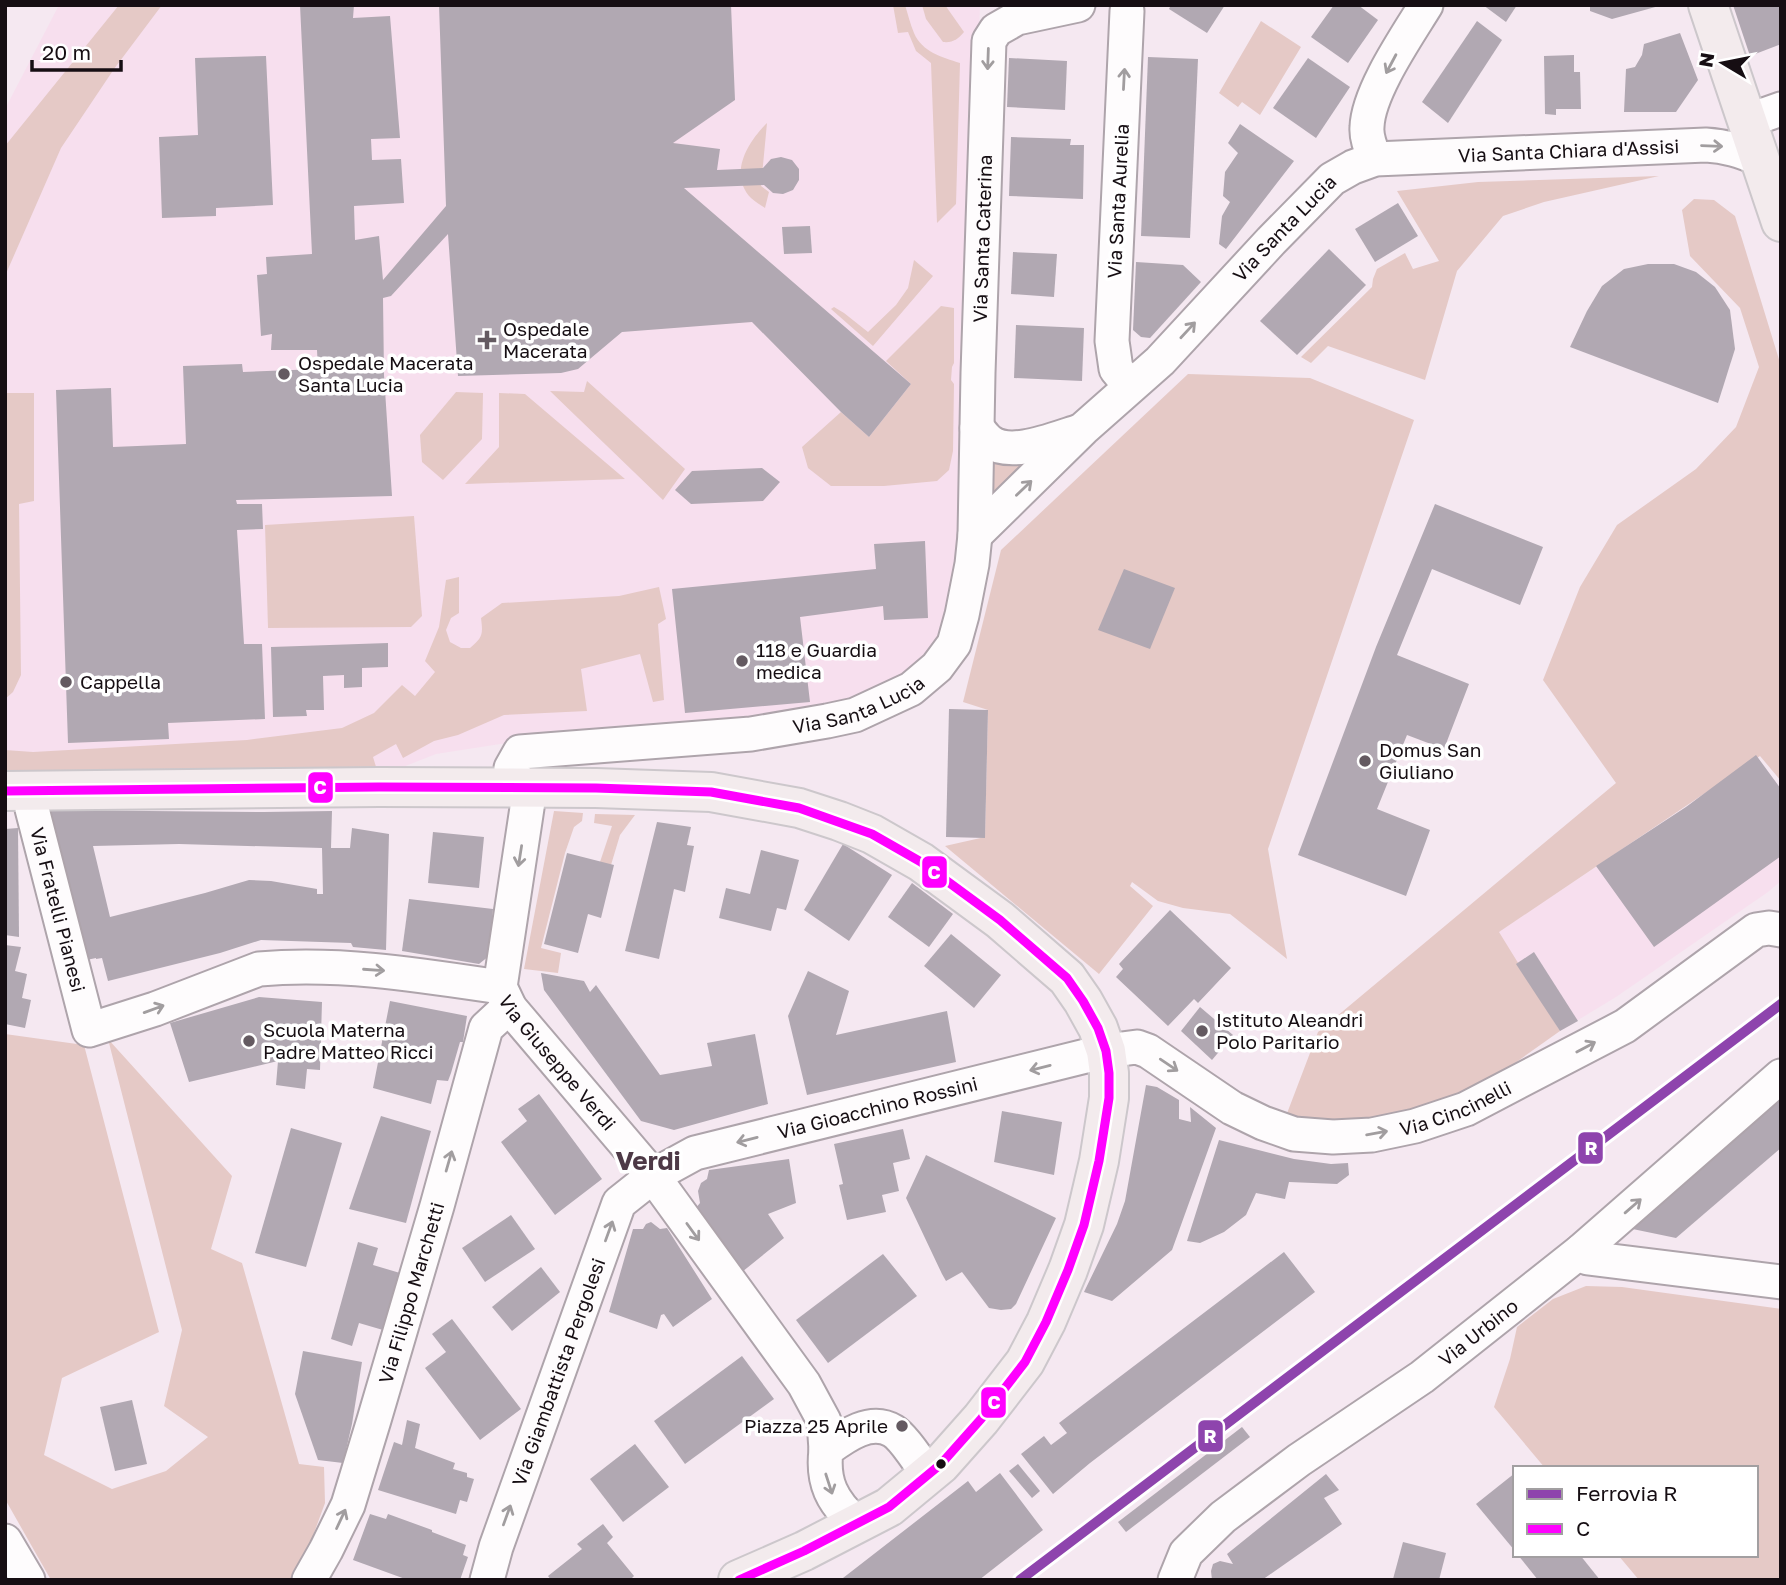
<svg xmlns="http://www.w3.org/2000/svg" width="1786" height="1585" viewBox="0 0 1786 1585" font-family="'Golos Text',sans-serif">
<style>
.built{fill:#f7dfee}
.green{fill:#e5c9c6}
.building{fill:#b1a8b2;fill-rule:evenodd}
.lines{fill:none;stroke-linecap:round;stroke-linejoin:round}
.minor-casing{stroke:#aea4ab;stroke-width:37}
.major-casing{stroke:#ccc7cb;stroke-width:42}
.minor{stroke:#fefcfd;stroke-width:33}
.major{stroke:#f3ebed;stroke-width:38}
.bus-1-casing{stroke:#fff;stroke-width:14}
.bus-1{stroke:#f0f;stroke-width:9}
.rail-1-casing{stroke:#fff;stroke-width:16}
.rail-1{stroke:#8e44ad;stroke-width:10}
.oneway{stroke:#a19d9f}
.poi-dot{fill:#645a61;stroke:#fff;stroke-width:2.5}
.bus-dot{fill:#160e13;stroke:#fff;stroke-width:2.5}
.labels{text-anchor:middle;stroke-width:7;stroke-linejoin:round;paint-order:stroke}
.street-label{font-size:19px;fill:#160e13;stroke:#fff}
.poi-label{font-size:19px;fill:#160e13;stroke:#fff;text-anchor:start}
.district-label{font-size:26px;font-weight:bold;fill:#4d3946;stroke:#fff}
.line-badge{stroke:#fff;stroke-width:2.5}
.badge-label{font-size:19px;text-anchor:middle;font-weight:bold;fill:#fff}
</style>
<rect width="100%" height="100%" fill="#f5e8f1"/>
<!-- built -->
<g class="built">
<polygon points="59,5 980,5 960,571 947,627 907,680 834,712 513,742 436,754 380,776 5,784 5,109"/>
<polygon points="1756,755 1781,789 1781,881 1768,892 1616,997 1560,1031 1516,964 1498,932 1686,807"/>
</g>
<!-- green -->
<g class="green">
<polygon points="119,5 162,5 114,69 61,148 5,276 5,146"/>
<path d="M 893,5 L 905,5 C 908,14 910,24 914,33 C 922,52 942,57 960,63 L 956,204 L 937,223 L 931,63 L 916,51 L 908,32 L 898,33 Z"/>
<path d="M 922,5 L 945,5 L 964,32 C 958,39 953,43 943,42 L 926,19 Z"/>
<polygon points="1261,21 1301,47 1260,115 1242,102 1238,107 1219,93"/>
<path d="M 767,123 L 761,186 L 769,192 L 765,208 C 761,205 755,202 751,198 C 728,174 748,142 767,123 Z"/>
<polygon points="1659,176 1544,202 1503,216 1457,271 1425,380 1328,346 1311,363 1301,357 1372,287 1373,279 1377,269 1405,253 1413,269 1439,261 1397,191 1478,182"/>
<polygon points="1694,199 1714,200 1735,216 1781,366 1781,781 1760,756 1499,932 1560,1031 1477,1090 1424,1114 1348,1125 1286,1116 1318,1032 1616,783 1543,680 1580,587 1617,525 1696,469 1736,427 1759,367 1740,308 1690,256 1682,210"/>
<polygon points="914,260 933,276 873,346 831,309 834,307 844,313 868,332 896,305 908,288"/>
<polygon points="941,306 954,308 954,363 952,367 951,380 954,384 953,451 949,470 937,481 884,486 831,486 808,468 802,447 841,412 869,437 911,384 886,361"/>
<polygon points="1188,374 1310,378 1414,420 1268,849 1287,959 1230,914 1183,908 1158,901 1132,882 1130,886 1153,906 1099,974 945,846 985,837 988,710 963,702 1001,550"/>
<polygon points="587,381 685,469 663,500 550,391 584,392"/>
<polygon points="456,392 483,393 482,439 443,480 422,462 420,435"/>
<polygon points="5,393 34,393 34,501 19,504 21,675 13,692 5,699"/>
<polygon points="499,393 525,394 625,479 465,484 499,447"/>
<polygon points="993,461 1018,466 1026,464 991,502"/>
<polygon points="414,516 422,616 411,627 268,628 265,525"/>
<path d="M 459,577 L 459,613 L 451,618 L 446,630 L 450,642 L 461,648 L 470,648 C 483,637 483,634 481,618 L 502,603 L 619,596 L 659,587 L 666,619 L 658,624 L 664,700 L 653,702 L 640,654 L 581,669 L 587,711 L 504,715 L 458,735 L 434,741 L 403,758 L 396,744 L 373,757 L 377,770 L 5,777 L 5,750 L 33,752 L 247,740 L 342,728 L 374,713 L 402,685 L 415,696 L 435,672 L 425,661 L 439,627 L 446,580 Z"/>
<polygon points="554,811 583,813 582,821 574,827 565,853 541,948 561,953 558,973 524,969"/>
<polygon points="595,814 635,815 620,835 611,865 600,862 612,826 594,823"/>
<polygon points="5,1034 84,1045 159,1332 62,1378 44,1455 112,1489 166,1471 208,1437 164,1406 182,1330 108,1039 232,1176 211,1249 242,1263 299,1464 324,1467 325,1503 299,1574 295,1580 51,1580 5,1499"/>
<polygon points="1586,1286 1622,1287 1781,1309 1781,1580 1639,1580 1618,1555 1756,1555 1756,1468 1545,1468 1494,1407 1510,1359 1517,1327 1553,1299"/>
</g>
<!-- building -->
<g class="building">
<polygon points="300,5 354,5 353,18 390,16 400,138 371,139 372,160 401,159 404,203 354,206 355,240 379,236 383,280 446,206 439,5 731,5 735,100 673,143 720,149 717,170 763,168 771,159 781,157 792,160 799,169 799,180 793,190 783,194 773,193 764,185 684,188 911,384 869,437 841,412 752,322 622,332 578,369 561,373 458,376 448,234 391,296 383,298 384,375 392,496 236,500 237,504 262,504 263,529 237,530 244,644 262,644 265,719 168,723 169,739 68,743 56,390 111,388 113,447 186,444 183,366 242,364 243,372 318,369 317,350 271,350 272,334 261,336 259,305 257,275 267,274 266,257 312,254"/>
<polygon points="1171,5 1225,5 1207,33 1169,9"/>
<polygon points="1334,5 1358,5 1378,20 1348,63 1311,37"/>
<polygon points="1483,5 1517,5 1506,22"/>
<polygon points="1590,5 1659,5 1659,6 1612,19 1590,11"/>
<polygon points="1733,5 1781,5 1781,44 1750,56"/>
<polygon points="1477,21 1502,40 1448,123 1422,102"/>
<polygon points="1680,33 1698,80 1676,112 1624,112 1626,69 1635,67 1642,55 1644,44"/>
<polygon points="1574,55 1574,72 1580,72 1581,109 1556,109 1556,115 1545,114 1544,56"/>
<polygon points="266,56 273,205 216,208 216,216 162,218 159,137 198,135 195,58"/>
<polygon points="1148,57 1198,59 1190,238 1141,236"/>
<polygon points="1009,58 1067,61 1065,110 1007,107"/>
<polygon points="1308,58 1350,87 1316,138 1273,108"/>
<polygon points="1240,124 1294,161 1226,249 1219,244 1222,216 1230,202 1223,196 1225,172 1238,153 1228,143"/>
<polygon points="1011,137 1071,139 1070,145 1084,145 1083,199 1009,196"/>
<polygon points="1398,203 1418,236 1375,262 1355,229"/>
<polygon points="810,226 812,253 784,254 782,227"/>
<polygon points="1329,249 1366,285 1297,355 1260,321"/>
<polygon points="1013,252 1057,254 1054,297 1011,294"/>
<polygon points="1136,262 1183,265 1201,282 1150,338 1141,337 1133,330"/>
<polygon points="1648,264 1674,264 1696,272 1715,287 1730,310 1735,349 1718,403 1570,347 1587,311 1602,286 1624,269"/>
<polygon points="1016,325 1084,328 1082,381 1014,378"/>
<polygon points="762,468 780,482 763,501 691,504 675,490 692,471"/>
<polygon points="1435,504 1543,547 1520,605 1432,569 1397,655 1469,684 1444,749 1407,735 1377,809 1430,830 1406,896 1298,855 1376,647"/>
<polygon points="925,541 928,618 884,620 883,606 800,617 810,702 685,713 672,589 876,569 874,544"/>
<polygon points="1124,569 1175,588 1150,649 1098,630"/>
<polygon points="388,643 388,667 362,668 362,687 344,688 344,675 323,676 324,710 306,710 307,716 273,717 271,647"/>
<polygon points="949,709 988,710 985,838 946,837"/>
<polygon points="1756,755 1781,789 1781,856 1654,947 1596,866 1686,807"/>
<path d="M 41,810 L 264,812 L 332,811 L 331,848 L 350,848 L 352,828 L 389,834 L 386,950 L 353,947 L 351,943 L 261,940 L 220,953 L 108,981 L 102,958 L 96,959 L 96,958 L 77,962 ZM 179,844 L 322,848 L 323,894 L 317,894 L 317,889 L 271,881 L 249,880 L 205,893 L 110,917 L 93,846 Z"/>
<polygon points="657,822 691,827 687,845 694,846 685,892 674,889 659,959 625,951"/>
<polygon points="18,828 19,937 5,935 5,829"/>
<polygon points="433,832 484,837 479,888 428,883"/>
<polygon points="843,844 892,875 849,941 804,910"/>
<polygon points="761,850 799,860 786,910 777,908 771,931 719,918 726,888 750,894"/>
<polygon points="567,853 614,865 601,918 588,914 578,953 544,944"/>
<polygon points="912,883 953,914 929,947 888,917"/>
<polygon points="409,899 493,909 489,956 479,964 402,951"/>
<polygon points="1170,910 1231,968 1198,1003 1194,999 1168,1026 1116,977 1123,969 1119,964"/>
<polygon points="951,934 1001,975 974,1008 924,966"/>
<polygon points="5,945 21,947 15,971 27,974 22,998 31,1000 25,1028 5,1024"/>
<polygon points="1534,952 1578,1021 1560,1031 1516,964"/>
<polygon points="808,971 849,991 836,1035 947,1011 956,1062 807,1095 788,1016"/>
<polygon points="541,973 584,981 590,992 596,985 660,1075 712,1066 707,1043 755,1034 768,1104 674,1130 641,1121 544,990"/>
<polygon points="259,997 322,1002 320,1070 307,1069 305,1089 276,1085 278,1061 189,1082 170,1023"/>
<polygon points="390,1001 467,1016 463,1042 460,1042 451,1073 448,1081 437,1080 431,1104 373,1088"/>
<polygon points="1200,1007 1233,1035 1212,1060 1181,1031"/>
<polygon points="1146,1085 1157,1087 1179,1100 1179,1119 1191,1122 1190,1107 1216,1128 1172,1250 1112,1301 1084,1292 1117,1224 1125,1201"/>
<polygon points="539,1094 602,1179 555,1215 501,1142 527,1121 518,1109"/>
<polygon points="1781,1096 1781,1148 1676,1238 1623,1227"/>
<polygon points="1002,1111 1062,1122 1054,1175 994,1162"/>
<polygon points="381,1116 431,1131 406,1223 349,1209"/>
<polygon points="291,1128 342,1143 306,1267 255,1253"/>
<polygon points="903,1129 910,1159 893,1163 899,1191 882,1195 886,1212 847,1220 839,1185 843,1184 834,1144"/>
<polygon points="1219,1140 1294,1159 1331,1164 1348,1163 1349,1175 1337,1184 1289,1182 1285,1199 1256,1193 1246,1215 1224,1232 1200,1243 1187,1241"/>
<polygon points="926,1155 1056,1218 1016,1304 1011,1309 1001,1310 989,1308 962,1272 946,1281 942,1274 906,1198"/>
<polygon points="789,1159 796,1203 768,1214 784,1238 742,1272 695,1209 700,1203 698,1191 701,1183 707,1179 709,1170"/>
<polygon points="511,1215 535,1249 485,1282 462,1248"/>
<polygon points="651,1222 660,1229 667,1228 712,1299 673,1327 664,1314 661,1315 657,1329 609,1312 633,1229 643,1229 646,1224"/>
<polygon points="358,1242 378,1248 373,1265 400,1273 383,1330 359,1323 352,1346 331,1339"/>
<polygon points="1284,1252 1315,1292 1090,1463 1053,1494 1021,1454 1044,1436 1051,1445 1067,1433 1059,1423"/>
<polygon points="883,1254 917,1296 828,1363 796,1320"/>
<polygon points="541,1267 560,1292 512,1331 492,1307"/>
<polygon points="452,1319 521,1409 480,1440 425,1368 446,1352 432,1334"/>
<polygon points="303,1351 362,1362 352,1424 343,1463 318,1460 295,1394"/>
<polygon points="742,1356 774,1399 685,1464 654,1421"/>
<polygon points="132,1400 147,1464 115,1471 100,1407"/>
<polygon points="407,1420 420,1424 415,1448 455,1463 453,1469 467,1473 467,1477 474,1479 467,1502 460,1500 456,1514 378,1490 394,1442 402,1445"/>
<polygon points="1242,1427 1250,1437 1126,1532 1118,1522"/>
<polygon points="635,1444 669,1487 623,1522 590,1479"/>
<polygon points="1018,1464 1040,1491 1032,1498 1009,1471"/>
<polygon points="1000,1473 1043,1530 979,1580 845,1580 843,1578 968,1481 976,1492"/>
<polygon points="1515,1473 1515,1551 1476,1504"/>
<polygon points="1326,1474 1339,1490 1324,1498 1342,1524 1262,1580 1212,1580 1211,1571 1213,1564 1220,1561 1233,1564 1227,1554"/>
<polygon points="370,1514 386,1519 388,1514 432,1530 432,1532 466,1545 463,1555 468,1557 460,1580 408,1580 353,1560"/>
<polygon points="603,1524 613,1537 607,1543 634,1576 630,1580 551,1580 548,1576 582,1549 577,1544"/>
<polygon points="1403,1542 1446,1553 1439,1580 1393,1579"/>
<polygon points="1518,1555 1580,1555 1600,1580 1538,1580"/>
</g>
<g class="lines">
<defs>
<g id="minor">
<polyline points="1127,11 1112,341 1116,369 1130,386"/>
<polyline points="1747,121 1781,109"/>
<path d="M 1375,159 C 1371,149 1366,138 1367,127 C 1368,92 1407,36 1426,5"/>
<path d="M 977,428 C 981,432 985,438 989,441 C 1010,458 1054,439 1077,432"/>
<path id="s1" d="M 975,535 L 1083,429 L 1160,361 L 1271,241 L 1332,179 L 1353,167 L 1375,159 L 1706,145 C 1726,146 1741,151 1760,159"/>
<path id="s2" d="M 511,788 L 511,768 L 520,752 L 751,734 L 827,721 L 855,715 L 911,689 L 937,667 L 954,644 L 962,615 L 972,564 L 975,535 L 978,373 L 989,41 L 996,30 L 1017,18 L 1078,5"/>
<path id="s3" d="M 32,791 L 32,809 L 89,1030 L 155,1009 L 259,969 C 340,962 420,975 500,987"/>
<polyline points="500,987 530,788"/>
<path id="s4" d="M 501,989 L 510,1008 L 653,1176 L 804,1384 L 824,1421 L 826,1450"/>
<polyline points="1581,1251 1588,1258 1781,1282"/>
<path d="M 856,1523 C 832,1502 822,1482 826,1450 C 844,1437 870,1417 893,1431 C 903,1437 921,1464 928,1475"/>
<polyline points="5,1541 28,1580"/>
<path id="s5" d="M 309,1580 L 326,1550 L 348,1505 L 374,1420 L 437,1206 L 486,1028 L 500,1015 L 510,1008"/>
<path id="s6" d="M 487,1580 L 496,1547 L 619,1203 L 653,1176 L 695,1153 L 1106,1051 L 1137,1047 L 1148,1051 L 1232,1108 L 1263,1123 L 1294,1134 L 1333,1137 L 1372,1135 L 1415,1126 L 1466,1109 L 1625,1026 L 1756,930 L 1769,928 L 1781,930"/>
<path id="s7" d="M 1175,1580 L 1186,1553 L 1223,1517 L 1299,1460 L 1422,1377 L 1581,1251 L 1781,1076"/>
</g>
<g id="major">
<polyline points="1708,5 1781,222"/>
<polyline points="5,791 379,787 596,788 711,792 799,808 839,821 872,834 921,862 1000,920 1067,978 1083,1001 1098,1028 1106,1051 1109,1073 1109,1098 1099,1161 1084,1225 1068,1270 1046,1322 1025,1362 981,1419 941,1464 889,1507 804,1551 738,1580"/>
</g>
</defs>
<!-- minor casing -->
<use href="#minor" class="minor-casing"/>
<!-- major casing -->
<use href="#major" class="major-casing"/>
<!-- minor -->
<use href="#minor" class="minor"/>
<!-- major -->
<use href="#major" class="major"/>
<defs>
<polyline id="bus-1" points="5,791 379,787 596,788 711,792 799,808 872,834 921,862 1000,920 1067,978 1083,1001 1098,1028 1106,1051 1109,1073 1109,1098 1099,1161 1084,1225 1068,1270 1046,1322 1025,1362 981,1419 941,1464 889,1507 804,1551 739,1580"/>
</defs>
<!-- bus-1 casing -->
<use href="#bus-1" class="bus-1-casing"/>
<!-- bus-1 -->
<use href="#bus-1" class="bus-1"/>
<defs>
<polyline id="rail-1" points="1020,1580 1781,1004"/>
</defs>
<!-- rail-1 casing -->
<use href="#rail-1" class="rail-1-casing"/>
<!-- rail-1 -->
<use href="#rail-1" class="rail-1"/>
</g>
<!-- one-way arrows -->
<defs><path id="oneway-shaft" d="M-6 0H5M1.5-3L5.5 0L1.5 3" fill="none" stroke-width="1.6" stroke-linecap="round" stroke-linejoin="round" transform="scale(1.75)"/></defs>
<g class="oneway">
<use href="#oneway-shaft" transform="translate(988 59) rotate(92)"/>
<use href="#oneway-shaft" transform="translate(1391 64) rotate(118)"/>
<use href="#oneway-shaft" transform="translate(1124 79) rotate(-87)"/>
<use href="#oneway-shaft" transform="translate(1712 146) rotate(2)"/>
<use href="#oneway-shaft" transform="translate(1188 330) rotate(-47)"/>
<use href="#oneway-shaft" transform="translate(1024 488) rotate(-44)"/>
<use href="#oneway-shaft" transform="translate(520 856) rotate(99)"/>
<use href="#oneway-shaft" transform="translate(374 970) rotate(4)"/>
<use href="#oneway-shaft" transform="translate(154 1009) rotate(-20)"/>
<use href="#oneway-shaft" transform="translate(1586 1047) rotate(-28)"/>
<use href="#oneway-shaft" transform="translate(1169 1065) rotate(34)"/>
<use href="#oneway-shaft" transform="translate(1040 1068) rotate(166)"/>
<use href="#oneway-shaft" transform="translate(1377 1133) rotate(-10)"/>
<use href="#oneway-shaft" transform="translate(747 1140) rotate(166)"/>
<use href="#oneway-shaft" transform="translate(449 1161) rotate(-74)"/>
<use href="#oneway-shaft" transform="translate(1633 1206) rotate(-41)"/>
<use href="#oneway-shaft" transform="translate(609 1231) rotate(-70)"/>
<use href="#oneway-shaft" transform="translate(693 1232) rotate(54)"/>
<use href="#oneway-shaft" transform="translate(829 1484) rotate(72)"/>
<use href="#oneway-shaft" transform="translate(507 1515) rotate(-70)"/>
<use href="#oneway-shaft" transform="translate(341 1519) rotate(-65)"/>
</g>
<!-- markers -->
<g class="poi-dot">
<path d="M483.5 329.5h7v7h7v7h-7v7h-7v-7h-7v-7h7z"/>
<circle cx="284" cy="374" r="7"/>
<circle cx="742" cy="661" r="7"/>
<circle cx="66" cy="682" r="7"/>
<circle cx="1365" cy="761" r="7"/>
<circle cx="1202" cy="1031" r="7"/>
<circle cx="249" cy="1041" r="7"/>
<circle cx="902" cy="1426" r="7"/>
</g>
<circle class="bus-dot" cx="941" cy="1464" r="6"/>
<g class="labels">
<!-- street labels -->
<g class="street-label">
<text dy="7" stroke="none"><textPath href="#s1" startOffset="746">Via Santa Chiara d'Assisi</textPath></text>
<text transform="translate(1118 201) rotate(-87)" y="7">Via Santa Aurelia</text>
<text dy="7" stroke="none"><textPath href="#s1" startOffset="436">Via Santa Lucia</textPath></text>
<text dy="7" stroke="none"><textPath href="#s2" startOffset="908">Via Santa Caterina</textPath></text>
<text dy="7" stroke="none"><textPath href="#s2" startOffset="382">Via Santa Lucia</textPath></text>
<text dy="7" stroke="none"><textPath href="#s3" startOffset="122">Via Fratelli Pianesi</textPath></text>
<text dy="7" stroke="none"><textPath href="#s4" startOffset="93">Via Giuseppe Verdi</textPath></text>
<text dy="7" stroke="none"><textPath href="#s6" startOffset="1292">Via Cincinelli</textPath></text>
<text dy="7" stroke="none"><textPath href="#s6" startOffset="679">Via Gioacchino Rossini</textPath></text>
<text dy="7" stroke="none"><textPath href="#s5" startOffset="306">Via Filippo Marchetti</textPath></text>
<text dy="7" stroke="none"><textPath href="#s7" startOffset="396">Via Urbino</textPath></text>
<text dy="7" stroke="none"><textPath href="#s6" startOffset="220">Via Giambattista Pergolesi</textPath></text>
</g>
<!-- poi labels -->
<g class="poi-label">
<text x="503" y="336">Ospedale<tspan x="503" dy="22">Macerata</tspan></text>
<text x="298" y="370">Ospedale Macerata<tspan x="298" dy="22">Santa Lucia</tspan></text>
<text x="756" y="657">118 e Guardia<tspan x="756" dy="22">medica</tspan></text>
<text x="80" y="689">Cappella</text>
<text x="1379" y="757">Domus San<tspan x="1379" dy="22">Giuliano</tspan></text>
<text x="1216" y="1027">Istituto Aleandri<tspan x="1216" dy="22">Polo Paritario</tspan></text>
<text x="263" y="1037">Scuola Materna<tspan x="263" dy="22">Padre Matteo Ricci</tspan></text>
<text x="888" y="1433" text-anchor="end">Piazza 25 Aprile</text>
</g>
<!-- district labels -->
<g class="district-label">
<text x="648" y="1170">Verdi</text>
</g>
</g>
<g class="line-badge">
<rect x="307" y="771" width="27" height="33" rx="7" fill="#f0f"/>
<rect x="921" y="855" width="27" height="34" rx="7" fill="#f0f"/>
<rect x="1577" y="1131" width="27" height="34" rx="7" fill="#8e44ad"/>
<rect x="980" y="1386" width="27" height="33" rx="7" fill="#f0f"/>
<rect x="1197" y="1419" width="27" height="34" rx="7" fill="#8e44ad"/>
</g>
<g class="badge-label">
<text x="320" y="794">C</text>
<text x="934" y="879">C</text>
<text x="1591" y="1155">R</text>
<text x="994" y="1409">C</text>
<text x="1210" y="1443">R</text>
</g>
<!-- border -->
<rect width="1786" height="1585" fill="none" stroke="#160e13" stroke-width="14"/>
<!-- legend -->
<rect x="1513" y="1466" width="245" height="91" fill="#ffffff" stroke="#a29fa1" stroke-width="2"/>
<rect x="1527" y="1489" width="35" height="10" fill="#8e44ad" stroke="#a29fa1" stroke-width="2"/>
<text x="1576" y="1501" font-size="21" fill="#160e13">Ferrovia R</text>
<rect x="1527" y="1524" width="35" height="10" fill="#ff00ff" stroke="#a29fa1" stroke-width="2"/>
<text x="1576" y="1536" font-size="21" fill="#160e13">C</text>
<!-- north arrow -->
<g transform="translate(1723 63) rotate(280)" stroke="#ffffff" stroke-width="5" paint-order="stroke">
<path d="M0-5L12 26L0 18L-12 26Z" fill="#160e13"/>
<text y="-10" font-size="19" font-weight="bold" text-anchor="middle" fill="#160e13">N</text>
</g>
<!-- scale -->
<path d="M32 60v10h89v-10" fill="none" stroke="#160e13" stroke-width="3.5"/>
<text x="42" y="60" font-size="21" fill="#160e13" stroke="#ffffff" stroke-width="5" paint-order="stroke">20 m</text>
</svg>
